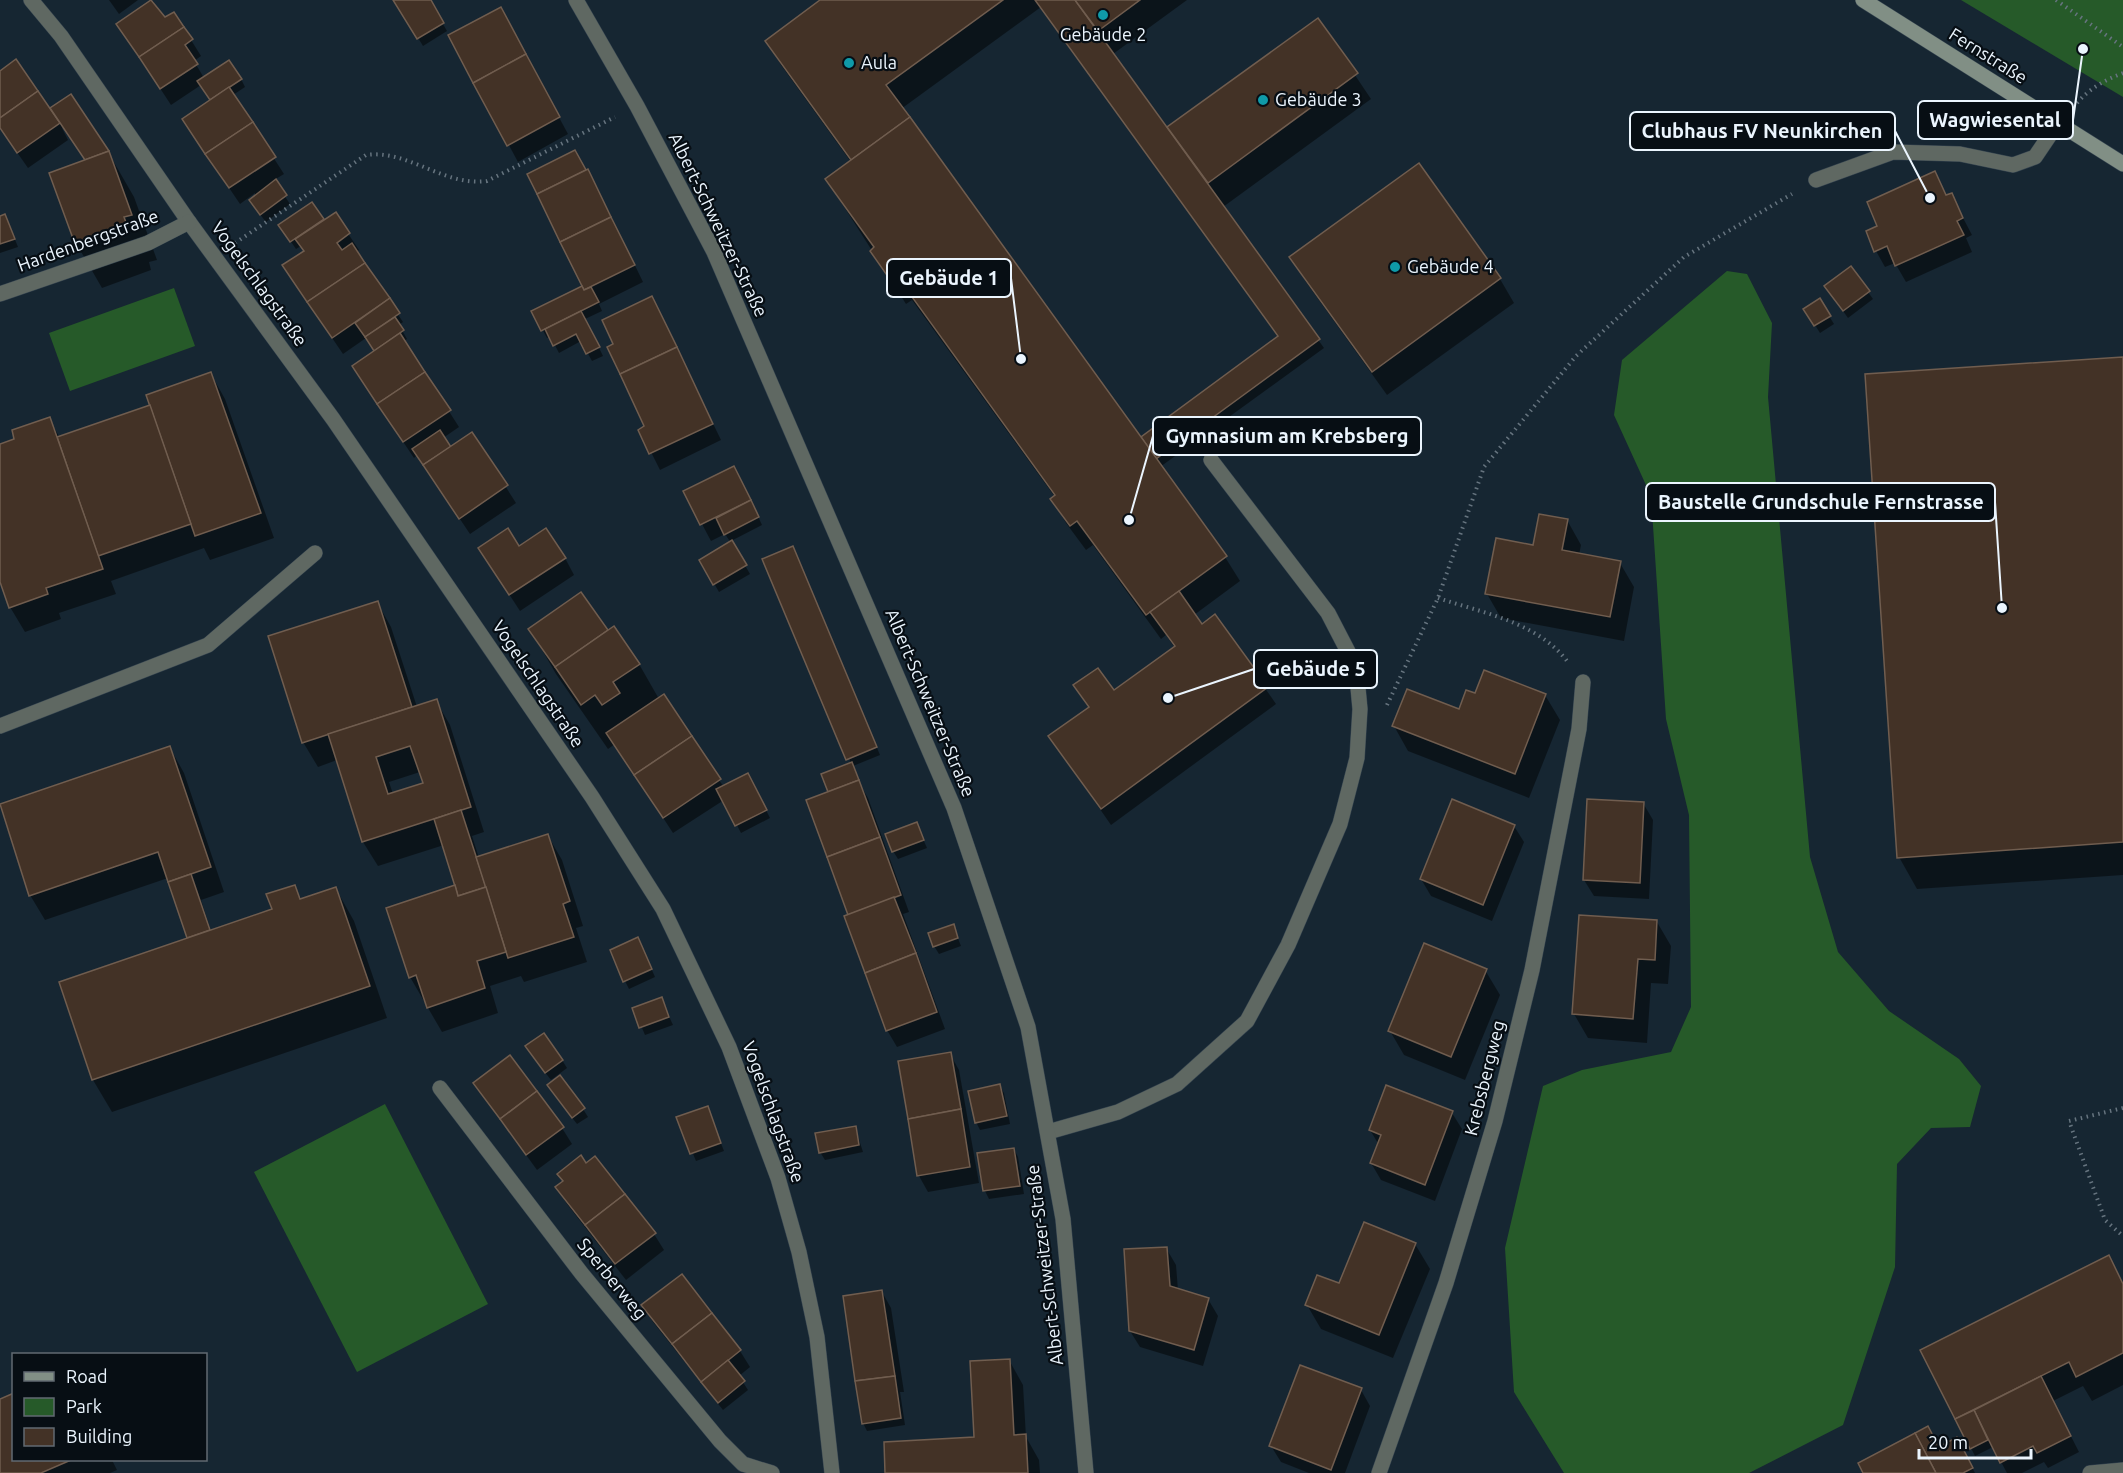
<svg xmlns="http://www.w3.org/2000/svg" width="2123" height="1473" viewBox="0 0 2123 1473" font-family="Ubuntu,sans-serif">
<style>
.green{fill:#265a29}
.shadow{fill:#0007;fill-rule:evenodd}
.building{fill:#433226;stroke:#705d4f;stroke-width:1.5;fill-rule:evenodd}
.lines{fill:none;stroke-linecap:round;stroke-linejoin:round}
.lane-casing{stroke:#34434f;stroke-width:16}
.street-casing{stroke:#34434f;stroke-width:16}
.secondary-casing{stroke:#34434f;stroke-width:16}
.path{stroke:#66747f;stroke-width:4;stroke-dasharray:1.5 4.5;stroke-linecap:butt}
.lane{stroke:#5f6862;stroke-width:15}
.street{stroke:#5f6862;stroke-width:15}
.secondary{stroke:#818f85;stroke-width:15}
.culture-dot{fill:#0f9aa8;stroke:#070e14;stroke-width:2}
.labels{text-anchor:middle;stroke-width:4.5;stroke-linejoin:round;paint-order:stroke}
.poi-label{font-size:18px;fill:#ebf5fe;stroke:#070e14;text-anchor:start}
.street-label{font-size:18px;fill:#ebf5fe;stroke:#070e14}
.leader{fill:none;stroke:#ebf5fe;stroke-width:2}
.callout-dot{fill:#ebf5fe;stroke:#070e14;stroke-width:2}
.callout{fill:#070e14;stroke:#ebf5fe;stroke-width:2}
.callout-label{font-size:20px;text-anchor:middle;font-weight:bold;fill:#ebf5fe}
</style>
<rect width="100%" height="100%" fill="#162632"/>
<!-- green -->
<g class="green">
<polygon points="1961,0 2123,0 2123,97"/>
<polygon points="1727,271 1747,274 1772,323 1768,397 1810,857 1838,952 1889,1011 1959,1059 1981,1086 1970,1127 1931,1128 1897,1164 1895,1267 1843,1425 1749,1473 1564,1473 1514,1392 1505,1248 1543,1086 1582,1070 1671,1052 1691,1007 1689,815 1666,719 1651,496 1614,415 1622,360"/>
<polygon points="174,288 195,346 70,391 49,333"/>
<polygon points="385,1104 488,1304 357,1372 254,1172"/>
</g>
<!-- shadow -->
<g class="shadow">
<polygon points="109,0 138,0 119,14"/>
<polygon points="395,0 429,0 447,31 423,46"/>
<path d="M 823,0 L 1187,0 L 1113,54 L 1167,129 L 1318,20 L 1371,99 L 1223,207 L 1324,348 L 1160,467 L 1225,557 L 1240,581 L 1194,615 L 1202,626 L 1215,616 L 1276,704 L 1111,825 L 1050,737 L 1089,708 L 1075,686 L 1113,692 L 1175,648 L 1166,635 L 1161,639 L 1093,545 L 1086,550 L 1066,523 L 1052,499 L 1055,497 L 912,300 L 906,304 L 827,180 L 851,162 L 781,65 L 767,41 ZM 1041,7 L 1280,337 L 1145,445 L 901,109 Z"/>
<polygon points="153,1 165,20 191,40 201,56 194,61 204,78 241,79 245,87 233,95 284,174 274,180 290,204 266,222 255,208 255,193 240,204 194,136 211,101 201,85 171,105 118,24"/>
<polygon points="509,25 568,134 518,162 450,36"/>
<polygon points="0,72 54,116 56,115 108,152 134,197 157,260 149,262 151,270 102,288 76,243 86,161 64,127 62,128 68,140 28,168 0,128"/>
<polygon points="1418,165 1500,279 1514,303 1387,395 1306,282 1291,257"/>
<polygon points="529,175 597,187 643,282 599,304 602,311 585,319 603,356 592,361 581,341 559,353 550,336 547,338 533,312 589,296"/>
<polygon points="1951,195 1972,235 1966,238 1972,252 1906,282 1895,263 1885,267 1876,251"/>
<polygon points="311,204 323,222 335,214 359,250 356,252 403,322 399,325 407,339 404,341 459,427 443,438 450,449 472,434 516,503 470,534 417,455 414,458 363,382 375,352 366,338 343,354 294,282 305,252 301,246 296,249 285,233"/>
<polygon points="5,215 18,247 0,253 0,217"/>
<polygon points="1868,292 1873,299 1848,318 1831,294"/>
<polygon points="652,298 721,440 660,470 640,430 646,427 615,345"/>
<polygon points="1819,300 1834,324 1820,333 1805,309"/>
<polygon points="2123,359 2123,875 1917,889 1899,857"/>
<polygon points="211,374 225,399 274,538 210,560 204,548 111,581 116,594 59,613 61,619 25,632 10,607 0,577 0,445 16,440 49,419 60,438 152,406"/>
<polygon points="743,484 762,525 731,541 750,574 719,592 701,561 731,543 725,534 711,541 685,492"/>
<polygon points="1567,520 1581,545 1579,555 1620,563 1634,587 1624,641 1501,618 1487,594 1534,547"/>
<polygon points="519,548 565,558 574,575 520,611 490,565"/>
<polygon points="797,556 880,755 853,766 856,773 854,774 868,798 909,912 903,914 945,1029 897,1047 887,1030 850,915 830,793 851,765"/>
<polygon points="581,594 608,632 639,664 659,699 724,787 752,782 770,818 741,833 724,800 673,833 615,744 608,749 556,674 530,629"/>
<path d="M 377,602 L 391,627 L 417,707 L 436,701 L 450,725 L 484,832 L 472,836 L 479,858 L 548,836 L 562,860 L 583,926 L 576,928 L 587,962 L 524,982 L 521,976 L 490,986 L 498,1013 L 442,1032 L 410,977 L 457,886 L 444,845 L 378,866 L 363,842 L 337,760 L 318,767 L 303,742 ZM 420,772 L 424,784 L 393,794 L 389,782 Z"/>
<polygon points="1485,672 1545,695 1560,720 1529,798 1408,751 1394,726 1460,711 1476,695"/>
<polygon points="170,748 184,773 224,892 201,900 211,931 274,910 294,887 302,900 336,889 354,921 387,1018 112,1112 93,1080 60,983 189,939 168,878 45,920 30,895 0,806"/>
<polygon points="1643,803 1653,820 1649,899 1594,896 1584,880"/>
<polygon points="1514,826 1524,842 1492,921 1431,896 1421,879"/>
<polygon points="920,832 927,848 898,859 893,851"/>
<polygon points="1657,922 1671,946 1668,984 1651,983 1647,1043 1588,1038 1574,1014"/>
<polygon points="953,926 961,946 939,954 934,946"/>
<polygon points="642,947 655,977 629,989 625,981"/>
<polygon points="1485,970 1500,995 1465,1080 1404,1055 1390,1031"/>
<polygon points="661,999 673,1025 645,1035 634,1009"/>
<polygon points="531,1054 562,1060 567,1068 551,1080"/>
<polygon points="950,1054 959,1070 979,1183 928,1192 919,1176 899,1063"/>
<polygon points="474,1083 562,1128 572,1144 537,1170"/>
<polygon points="1000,1086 1004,1093 1010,1124 980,1130 976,1122"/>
<polygon points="1387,1087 1452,1113 1462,1129 1435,1201 1381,1180 1371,1163 1379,1145 1370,1130"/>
<polygon points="553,1093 583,1109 588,1117 577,1124"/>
<polygon points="707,1108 724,1151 696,1161 678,1118"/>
<polygon points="855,1127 863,1152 825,1160 820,1152"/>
<polygon points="1014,1149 1018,1157 1024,1194 989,1199 985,1191 979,1154"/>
<polygon points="557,1188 654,1234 664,1250 626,1280 567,1204"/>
<polygon points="1415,1244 1430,1269 1393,1358 1321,1329 1307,1305"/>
<polygon points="1166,1248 1176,1265 1178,1290 1208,1299 1218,1316 1203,1366 1140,1347 1130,1331"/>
<polygon points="2108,1257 2123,1283 2123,1385 2092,1401 2083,1386 2053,1401 2079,1452 2048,1468 2044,1462 2022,1473 2007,1473 1993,1447 1975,1456 1922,1351"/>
<polygon points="681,1276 740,1351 750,1367 739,1376 748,1390 723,1410 653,1322 643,1306"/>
<polygon points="882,1292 891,1308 904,1392 900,1392 905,1425 867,1431 863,1423"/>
<polygon points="1009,1360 1023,1385 1026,1437 1039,1460 1040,1473 887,1473 975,1438"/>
<polygon points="1361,1390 1370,1406 1345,1473 1309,1473 1281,1462 1271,1446"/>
<polygon points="0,1400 14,1460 112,1460 117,1470 110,1473 0,1473"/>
<polygon points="1961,1446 1975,1473 1865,1473 1938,1448"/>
</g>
<!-- building -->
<g class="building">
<polygon points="151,0 165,17 174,12 184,27 139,57 116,24"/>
<polygon points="393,0 431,0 444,23 417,39"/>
<polygon points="820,0 1003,0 886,85 910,117 851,160 765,41"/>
<polygon points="1035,0 1075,0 1320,339 1156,459 1141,437 1278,336"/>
<polygon points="1075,0 1140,0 1098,31"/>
<polygon points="501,7 526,54 473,83 448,35"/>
<polygon points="1318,18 1358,73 1208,183 1167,127"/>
<polygon points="184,27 193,39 185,45 198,64 160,89 139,57"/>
<polygon points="526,54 560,117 507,146 473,83"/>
<polygon points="16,59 38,91 0,118 0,71"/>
<polygon points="229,60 242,79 210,100 197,81"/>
<polygon points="229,87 253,122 205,154 182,119"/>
<polygon points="38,91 60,123 17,153 0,128 0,118"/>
<polygon points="71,94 109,151 85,160 50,108"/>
<polygon points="910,117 1227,556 1146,615 1077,521 1070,526 1050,499 1055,495 897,276 891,281 870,251 874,247 825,179"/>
<polygon points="253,122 276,157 229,188 205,154"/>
<polygon points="575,150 586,170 537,194 527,174"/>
<polygon points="109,151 132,215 124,217 127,225 75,244 49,173"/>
<polygon points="1419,163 1501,278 1372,372 1289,257"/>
<polygon points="588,169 611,217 560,242 537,194"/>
<polygon points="1935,171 1946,195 1952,193 1963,218 1957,221 1964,235 1895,266 1887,246 1874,252 1866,231 1877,226 1867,202"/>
<polygon points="276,179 287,195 260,215 249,200"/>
<polygon points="312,202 324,219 290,242 278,225"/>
<polygon points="336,212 350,233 337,243 342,250 352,243 365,263 307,302 282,265 304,251 295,239"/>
<polygon points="5,214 15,239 0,244 0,216"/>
<polygon points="611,217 635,265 584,290 560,242"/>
<polygon points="365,263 390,298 332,338 307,302"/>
<polygon points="1851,266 1870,291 1843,311 1824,286"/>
<polygon points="582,286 584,290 591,287 599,302 541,331 531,311"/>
<polygon points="652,296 677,347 620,374 607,347 613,344 602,320"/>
<polygon points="390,298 400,313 365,337 355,323"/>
<polygon points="1820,298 1831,316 1814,326 1803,309"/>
<polygon points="581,311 600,347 586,354 576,334 553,346 545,329"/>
<polygon points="395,317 404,330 374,351 365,337"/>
<polygon points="400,333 425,372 377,404 352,366"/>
<polygon points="677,347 713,424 649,454 638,430 644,426 620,374"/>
<polygon points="2123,357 2123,842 1897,858 1865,374"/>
<polygon points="211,372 261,513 195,536 146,395"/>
<polygon points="425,372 451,410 403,442 377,404"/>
<polygon points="150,405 191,524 98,556 57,437"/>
<polygon points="50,417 103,569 46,588 48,594 9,608 0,582 0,444 14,439 12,430"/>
<polygon points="440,430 451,447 423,465 412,449"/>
<polygon points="472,432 508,485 459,519 423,465"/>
<polygon points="734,466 751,500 700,525 683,491"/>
<polygon points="751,500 759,517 724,535 716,518"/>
<polygon points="1539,514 1568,519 1562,550 1621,561 1610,617 1485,594 1496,538 1533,545"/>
<polygon points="508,528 519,546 546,528 566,558 509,595 478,548"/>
<polygon points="732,540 747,565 713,585 699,560"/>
<polygon points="793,546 877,747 846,760 762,559"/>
<polygon points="1179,591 1202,624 1215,614 1268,687 1101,809 1048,736 1089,707 1073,685 1098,668 1114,690 1175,646 1150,612"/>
<polygon points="581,592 608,630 555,667 528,629"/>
<polygon points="378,601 412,707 302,743 268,636"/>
<polygon points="614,626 640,664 613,682 620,693 602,705 595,695 581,705 555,667"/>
<polygon points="1484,670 1546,694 1515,774 1392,726 1407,689 1459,709 1466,690 1475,693"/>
<polygon points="664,694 692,736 634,775 606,733"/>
<path d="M 437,699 L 471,807 L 362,842 L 328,734 ZM 410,746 L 423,783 L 388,794 L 376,757 Z"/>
<polygon points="692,736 721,779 663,818 634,775"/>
<polygon points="170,746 211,867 168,882 158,852 29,896 0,804"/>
<polygon points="852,762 859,780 828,792 821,774"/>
<polygon points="748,773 767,810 735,826 716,789"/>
<polygon points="859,780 880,837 827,857 806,800"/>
<polygon points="1452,799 1515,825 1483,905 1420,879"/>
<polygon points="1587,799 1644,802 1640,883 1583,880"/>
<polygon points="461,810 486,887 458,896 434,819"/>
<polygon points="917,822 924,840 892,852 885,834"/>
<polygon points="548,834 570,901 563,904 574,937 508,958 476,857"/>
<polygon points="880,837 901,895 848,915 827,857"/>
<polygon points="191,874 210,930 187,938 168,882"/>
<polygon points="295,885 300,899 336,887 370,986 92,1080 59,982 272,909 266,894"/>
<polygon points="455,885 458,896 486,887 506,952 477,961 485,988 427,1008 416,975 409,978 386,908"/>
<polygon points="894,897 916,953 865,973 844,916"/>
<polygon points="1579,915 1657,920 1655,960 1638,959 1633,1019 1572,1014"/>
<polygon points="954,924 958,938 933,947 928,933"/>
<polygon points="638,937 652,969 623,982 610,950"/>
<polygon points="1424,943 1487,969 1451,1057 1388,1031"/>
<polygon points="916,953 937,1012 886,1031 865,973"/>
<polygon points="662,997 669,1017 639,1028 632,1008"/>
<polygon points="544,1033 563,1060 545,1073 525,1046"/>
<polygon points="951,1052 961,1109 908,1119 898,1061"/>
<polygon points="510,1055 537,1091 500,1119 473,1083"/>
<polygon points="560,1075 585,1108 572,1118 547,1085"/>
<polygon points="1000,1084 1007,1116 975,1123 968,1091"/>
<polygon points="1386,1085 1453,1111 1425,1185 1370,1163 1381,1135 1369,1130"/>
<polygon points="537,1091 564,1127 526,1155 500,1119"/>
<polygon points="708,1106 721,1143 690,1154 676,1117"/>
<polygon points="961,1109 970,1167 917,1176 908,1119"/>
<polygon points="856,1126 859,1145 819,1153 815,1133"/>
<polygon points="1014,1148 1020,1186 983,1191 977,1153"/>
<polygon points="581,1155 586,1163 595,1156 625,1194 585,1225 555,1187 563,1181 557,1174"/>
<polygon points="625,1194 656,1233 615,1264 585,1225"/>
<polygon points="1364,1222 1416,1243 1379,1335 1305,1305 1317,1275 1339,1283"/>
<polygon points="1167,1247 1170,1286 1209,1298 1194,1350 1129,1331 1124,1249"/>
<polygon points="2109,1255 2123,1284 2123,1353 2076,1377 2069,1362 1955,1419 1920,1350"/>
<polygon points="682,1274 712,1313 672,1344 641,1305"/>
<polygon points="882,1290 895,1376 855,1381 843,1296"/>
<polygon points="712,1313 741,1350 701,1382 672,1344"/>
<polygon points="1010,1359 1014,1435 1026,1434 1028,1473 885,1473 884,1442 974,1437 970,1361"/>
<polygon points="728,1360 745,1381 718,1403 701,1382"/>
<polygon points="1300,1365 1362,1388 1331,1470 1269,1446"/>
<polygon points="895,1376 901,1418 862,1424 855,1381"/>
<polygon points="2041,1376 2071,1436 2037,1453 2033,1446 2000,1463 1974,1410"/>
<polygon points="14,1393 14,1460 71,1460 41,1473 0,1473 0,1399"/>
<polygon points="1974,1410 1988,1440 1970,1449 1955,1419"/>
<polygon points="1928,1426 1939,1447 1957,1437 1973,1468 1963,1473 1936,1473 1915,1433"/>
<polygon points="1915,1433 1936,1473 1863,1473 1858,1463"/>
</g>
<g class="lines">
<defs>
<g id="lane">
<polyline points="1816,180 1893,152 1960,154 2013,165 2035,157 2058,123"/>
<polyline points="0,726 208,645 315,553"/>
<polyline points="440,1088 582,1274 720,1441 743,1464 772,1473"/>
<polyline points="1048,1132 1118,1112 1177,1084 1247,1021 1288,945 1340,824 1357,758 1360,709 1356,667 1328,613 1211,460"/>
<polyline points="2090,1473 2123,1470"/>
</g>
<g id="street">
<polyline points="31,0 61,36 189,222 333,419 592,797 663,909 729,1047 778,1178 799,1252 817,1337 832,1473"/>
<polyline points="576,0 637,106 714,252 954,808 1028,1027 1063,1219 1086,1473"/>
<polyline points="0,294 148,243 189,222"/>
<polyline points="1379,1473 1446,1283 1495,1121 1532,970 1579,729 1583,682"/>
</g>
<polyline id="secondary" points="1863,0 2123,164"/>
</defs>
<!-- lane casing -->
<use href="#lane" class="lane-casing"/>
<!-- street casing -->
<use href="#street" class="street-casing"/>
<!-- secondary casing -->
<use href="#secondary" class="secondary-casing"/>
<!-- path -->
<g class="path">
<polyline points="2056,0 2123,47"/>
<path d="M 2077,103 C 2090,88 2105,80 2123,73"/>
<path d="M 235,243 L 366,155 C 408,149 444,187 487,181 L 615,117"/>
<path d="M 1438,598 C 1483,613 1537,622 1567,661"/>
<polyline points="1387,705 1438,598 1484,467 1576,356 1684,257 1792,194"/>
<polyline points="2123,1108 2069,1121 2105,1220 2123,1236"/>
</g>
<!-- lane -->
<use href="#lane" class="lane"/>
<!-- street -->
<use href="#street" class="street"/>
<!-- secondary -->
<use href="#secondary" class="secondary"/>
</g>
<!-- markers -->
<g class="culture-dot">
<circle cx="1103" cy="15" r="6"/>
<circle cx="849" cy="63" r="6"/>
<circle cx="1263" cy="100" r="6"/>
<circle cx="1395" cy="267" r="6"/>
</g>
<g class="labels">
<!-- poi labels -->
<g class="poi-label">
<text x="1103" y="41" text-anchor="middle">Gebäude 2</text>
<text x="861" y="69">Aula</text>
<text x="1275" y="106">Gebäude 3</text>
<text x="1407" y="273">Gebäude 4</text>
</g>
<!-- street labels -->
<g class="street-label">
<text transform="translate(1988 56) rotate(32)" y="6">Fernstraße</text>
<text transform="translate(718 225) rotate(64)" y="6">Albert-Schweitzer-Straße</text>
<text transform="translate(88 241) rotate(-20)" y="6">Hardenbergstraße</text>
<text transform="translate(259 284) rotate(54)" y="6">Vogelschlagstraße</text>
<text transform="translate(538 684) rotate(56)" y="6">Vogelschlagstraße</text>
<text transform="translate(930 703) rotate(67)" y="6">Albert-Schweitzer-Straße</text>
<text transform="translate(1485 1078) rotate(-76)" y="6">Krebsbergweg</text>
<text transform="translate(773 1112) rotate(70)" y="6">Vogelschlagstraße</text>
<text transform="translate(1045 1265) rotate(-97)" y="6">Albert-Schweitzer-Straße</text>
<text transform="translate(612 1279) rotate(51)" y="6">Sperberweg</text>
</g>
</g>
<!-- callouts -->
<path class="leader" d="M2083 49L2073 120M1930 198L1895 131M1021 359L1011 278M1129 520L1153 436M2002 608L1995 502M1168 698L1254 669"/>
<g class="callout-dot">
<circle cx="2083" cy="49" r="6"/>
<circle cx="1930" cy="198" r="6"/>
<circle cx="1021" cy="359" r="6"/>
<circle cx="1129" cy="520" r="6"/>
<circle cx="2002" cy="608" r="6"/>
<circle cx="1168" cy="698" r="6"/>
</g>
<g class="callout">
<rect x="1918" y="101" width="155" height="38" rx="6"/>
<rect x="1630" y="112" width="265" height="38" rx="6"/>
<rect x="887" y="259" width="124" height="38" rx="6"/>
<rect x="1153" y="417" width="268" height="38" rx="6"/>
<rect x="1646" y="483" width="349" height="38" rx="6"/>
<rect x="1254" y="650" width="123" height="38" rx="6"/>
</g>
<g class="callout-label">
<text x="1995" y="127">Wagwiesental</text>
<text x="1762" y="138">Clubhaus FV Neunkirchen</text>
<text x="949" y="285">Gebäude 1</text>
<text x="1287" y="443">Gymnasium am Krebsberg</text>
<text x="1821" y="509">Baustelle Grundschule Fernstrasse</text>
<text x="1316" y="676">Gebäude 5</text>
</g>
<!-- legend -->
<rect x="12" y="1353" width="195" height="108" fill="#070e14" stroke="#626a72" stroke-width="1.5"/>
<rect x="24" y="1372" width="30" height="9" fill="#818f85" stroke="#626a72" stroke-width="1.5"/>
<text x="66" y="1383" font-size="18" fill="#ebf5fe">Road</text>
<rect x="24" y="1398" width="30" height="18" fill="#265a29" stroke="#626a72" stroke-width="1.5"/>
<text x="66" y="1413" font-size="18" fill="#ebf5fe">Park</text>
<rect x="24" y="1428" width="30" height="18" fill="#433226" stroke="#626a72" stroke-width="1.5"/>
<text x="66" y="1443" font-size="18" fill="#ebf5fe">Building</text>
<!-- scale -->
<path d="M1919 1449v9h112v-9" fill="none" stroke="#ebf5fe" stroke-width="3"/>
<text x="1928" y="1449" font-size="18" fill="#ebf5fe" stroke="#070e14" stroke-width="4.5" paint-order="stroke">20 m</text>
</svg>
